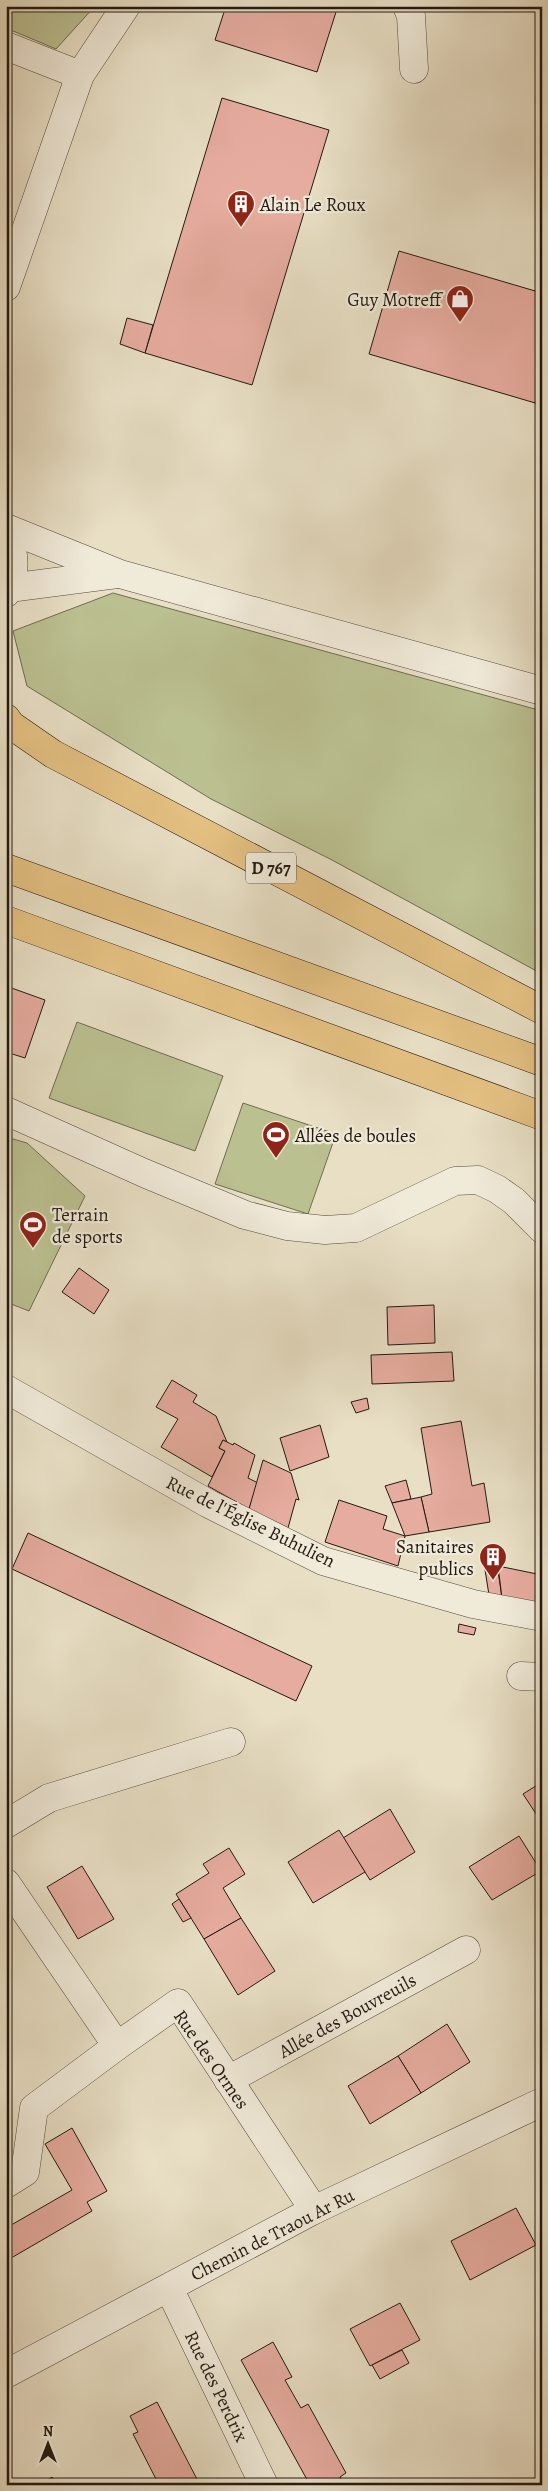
<svg xmlns="http://www.w3.org/2000/svg" width="548" height="2491" viewBox="0 0 548 2491" font-family="Alegreya,serif">
<style>
.green{fill:#bbc091;stroke:#6f6c52}
.building{fill:#e6ac9f;stroke:#231912}
.lines{fill:none;stroke-linecap:round;stroke-linejoin:round}
.minor-casing{stroke:#544a3f;stroke-width:29}
.highway-casing{stroke:#231912;stroke-width:29}
.minor{stroke:#f0ead9;stroke-width:28}
.highway{stroke:#e4c082;stroke-width:28}
.labels{text-anchor:middle;stroke-width:4.5;stroke-linejoin:round;paint-order:stroke}
.shield{fill:#f0ead9;stroke:#60584e;stroke-width:1}
.shield-label{font-size:18px;font-weight:bold;fill:#231912}
.poi-label{font-size:19px;fill:#231912;stroke:#f0ead9;text-anchor:start}
.street-label{font-size:19px;fill:#231912;stroke:#f0ead9}
</style>
<rect width="100%" height="100%" fill="#e8dfc5"/>
<filter id="stains"><feTurbulence type="fractalNoise" baseFrequency=".004" numOctaves="4"/><feColorMatrix values="0 0 0 0 .2 0 0 0 0 .09 0 0 0 0 .02 0 0 0 .5 -.17"/></filter>
<radialGradient id="worn" r=".72"><stop offset=".6" stop-color="#630" stop-opacity="0"/><stop offset="1" stop-color="#630" stop-opacity=".3"/></radialGradient>
<!-- green -->
<g class="green">
<polygon points="6,6 95,6 56,49 6,28"/>
<polygon points="113,593 542,711 542,974 332,860 211,799 27,686 13,631"/>
<polygon points="77,1022 223,1076 195,1151 49,1098"/>
<polygon points="243,1103 336,1134 308,1214 215,1184"/>
<polygon points="6,1137 27,1143 85,1196 29,1311 6,1302"/>
</g>
<!-- building -->
<g class="building">
<polygon points="226,6 318,6 336,12 317,72 215,40"/>
<polygon points="222,98 329,130 252,385 145,353"/>
<polygon points="399,251 542,293 542,405 369,354"/>
<polygon points="127,318 153,325 145,353 120,344"/>
<polygon points="6,986 45,1000 25,1058 6,1052"/>
<polygon points="79,1268 109,1290 94,1314 62,1292"/>
<polygon points="434,1305 435,1343 388,1345 387,1307"/>
<polygon points="452,1352 454,1381 372,1384 371,1355"/>
<polygon points="172,1380 197,1395 193,1402 216,1416 221,1428 227,1442 223,1440 219,1448 225,1451 212,1477 161,1447 178,1419 156,1407"/>
<polygon points="367,1398 369,1409 356,1413 351,1402"/>
<polygon points="461,1421 472,1486 484,1483 490,1522 429,1532 421,1497 432,1494 421,1428"/>
<polygon points="320,1425 329,1457 290,1471 280,1438"/>
<polygon points="223,1440 233,1445 234,1443 255,1455 248,1478 258,1483 249,1509 208,1486 225,1451 219,1448"/>
<polygon points="263,1460 291,1473 299,1500 296,1499 288,1528 249,1509"/>
<polygon points="406,1480 411,1499 392,1503 385,1486"/>
<polygon points="421,1497 429,1532 405,1536 392,1503"/>
<polygon points="339,1500 387,1516 383,1529 405,1536 398,1566 325,1542"/>
<polygon points="28,1533 312,1666 296,1701 12,1569"/>
<polygon points="495,1550 502,1598 489,1595 482,1551"/>
<polygon points="498,1566 542,1575 542,1607 502,1598"/>
<polygon points="459,1624 476,1628 474,1635 458,1632"/>
<polygon points="542,1782 542,1823 523,1794"/>
<polygon points="390,1809 415,1852 370,1880 343,1838"/>
<polygon points="339,1830 365,1872 313,1903 288,1862"/>
<polygon points="519,1836 541,1871 492,1900 469,1867"/>
<polygon points="229,1848 245,1874 223,1888 241,1918 204,1939 176,1894 209,1873 203,1864"/>
<polygon points="82,1866 114,1919 78,1939 47,1887"/>
<polygon points="179,1899 191,1918 183,1922 172,1904"/>
<polygon points="241,1918 275,1971 238,1995 204,1939"/>
<polygon points="447,2024 470,2062 421,2093 398,2056"/>
<polygon points="398,2056 421,2093 370,2124 348,2086"/>
<polygon points="72,2128 107,2191 87,2202 92,2211 6,2261 6,2228 72,2190 45,2144"/>
<polygon points="516,2208 536,2245 470,2280 451,2241"/>
<polygon points="400,2303 420,2340 370,2366 350,2329"/>
<polygon points="273,2342 292,2377 285,2380 301,2408 308,2404 346,2473 340,2477 344,2485 310,2485 241,2360"/>
<polygon points="402,2350 409,2363 380,2379 372,2365"/>
<polygon points="157,2402 200,2485 159,2485 133,2434 138,2432 130,2416"/>
<polygon points="52,2477 57,2485 40,2485"/>
</g>
<g class="lines">
<defs>
<g id="minor">
<polyline points="407,6 411,16 414,69"/>
<polyline points="6,46 80,75"/>
<polyline points="6,287 80,75 126,6"/>
<polyline points="6,528 120,574 542,691"/>
<path d="M 6,530 C 14,550 18,573 6,593"/>
<polyline points="9,588 117,574"/>
<polyline points="6,1111 144,1173 245,1215 287,1226 325,1230 356,1228 455,1181 478,1180 497,1189 514,1201 542,1229"/>
<polyline points="6,1389 209,1504 323,1561 473,1604 542,1617"/>
<polyline points="521,1676 542,1677"/>
<polyline points="6,1824 49,1798 231,1742"/>
<polyline points="6,1883 117,2046 178,2003 314,2210"/>
<polyline points="228,2080 466,1950"/>
<polyline points="6,2184 25,2172 34,2108 117,2046"/>
<polyline points="169,2288 264,2485"/>
<polyline points="6,2374 314,2210 542,2102"/>
</g>
<g id="highway">
<polyline points="6,718 11,725 53,754 542,1010"/>
<polyline points="6,868 542,1062"/>
<polyline points="6,920 542,1116"/>
</g>
</defs>
<!-- minor casing -->
<use href="#minor" class="minor-casing"/>
<!-- highway casing -->
<use href="#highway" class="highway-casing"/>
<!-- minor -->
<use href="#minor" class="minor"/>
<!-- highway -->
<use href="#highway" class="highway"/>
</g>
<!-- icons -->
<defs>
<symbol id="building-pin" viewBox="-11 -11 22 30"><path d="M0 17L-7.5 6A9.5 9.5 0 1 1 7.5 6Z" fill="#8f2418" stroke="#f0ead9"/><path d="M-4-6H4V6H1V3H-1V6H-4ZM-2.5-4.3h1.7v1.8h-1.7ZM.8-4.3h1.7v1.8H.8ZM-2.5-1h1.7V.8h-1.7ZM.8-1h1.7V.8H.8Z" fill="#fff"/></symbol>
<symbol id="shop-pin" viewBox="-11 -11 22 30"><path d="M0 17L-7.5 6A9.5 9.5 0 1 1 7.5 6Z" fill="#8f2418" stroke="#f0ead9"/><path d="M-5-2.5h2.3a2.7 3.5 0 0 1 5.4 0H5L5.5 6h-11ZM-1.5-2.5h3a1.5 2.3 0 0 0-3 0Z" fill="#fff"/></symbol>
<symbol id="stadium-pin" viewBox="-11 -11 22 30"><path d="M0 17L-7.5 6A9.5 9.5 0 1 1 7.5 6Z" fill="#8f2418" stroke="#f0ead9"/><path d="M0-5a6.5 5 0 1 0 0 10a6.5 5 0 1 0 0-10ZM-3.5-1.8h7v3.6h-7Z" fill="#fff"/></symbol>
</defs>
<g fill-rule="evenodd">
<use href="#building-pin" x="225" y="188" width="32" height="43"/>
<use href="#shop-pin" x="444" y="283" width="32" height="43"/>
<use href="#stadium-pin" x="260" y="1119" width="32" height="43"/>
<use href="#stadium-pin" x="17" y="1209" width="32" height="43"/>
<use href="#building-pin" x="477" y="1541" width="32" height="43"/>
</g>
<g class="labels">
<!-- shield labels -->
<rect class="shield" x="246" y="852.5" width="50" height="31" rx="4"/>
<g class="shield-label">
<text x="271" y="874">D 767</text>
</g>
<!-- poi labels -->
<g class="poi-label">
<text x="260" y="211">Alain Le Roux</text>
<text x="441" y="306" text-anchor="end">Guy Motreff</text>
<text x="295" y="1142">Allées de boules</text>
<text x="52" y="1221">Terrain<tspan x="52" dy="22">de sports</tspan></text>
<text x="474" y="1553" text-anchor="end">Sanitaires<tspan x="474" dy="22">publics</tspan></text>
</g>
<!-- street labels -->
<g class="street-label">
<text transform="translate(251 1521) rotate(26)" y="7">Rue de l'Église Buhulien</text>
<text transform="translate(347 2015) rotate(-29)" y="7">Allée des Bouvreuils</text>
<text transform="translate(212 2059) rotate(55)" y="7">Rue des Ormes</text>
<text transform="translate(272 2234) rotate(-27)" y="7">Chemin de Traou Ar Ru</text>
<text transform="translate(217 2386) rotate(64)" y="7">Rue des Perdrix</text>
</g>
</g>
<!-- margin -->
<rect width="548" height="2491" fill="none" stroke="#e8dfc5" stroke-width="25"/>
<rect x="8" y="8" width="533" height="2476" fill="none" stroke="#231912" stroke-width="2.5"/>
<rect x="12" y="12" width="523" height="2466" fill="none" stroke="#231912"/>
<!-- north arrow -->
<g transform="translate(48 2444)" stroke="#f0ead9" stroke-width="4" paint-order="stroke">
<path d="M0-4L9 19L0 12L-9 19Z" fill="#231912"/>
<text y="-8" font-size="14" font-weight="bold" text-anchor="middle" fill="#231912">N</text>
</g>
<rect width="100%" height="100%" filter="url(#stains)"/>
<rect width="100%" height="100%" fill="url(#worn)"/>
</svg>
